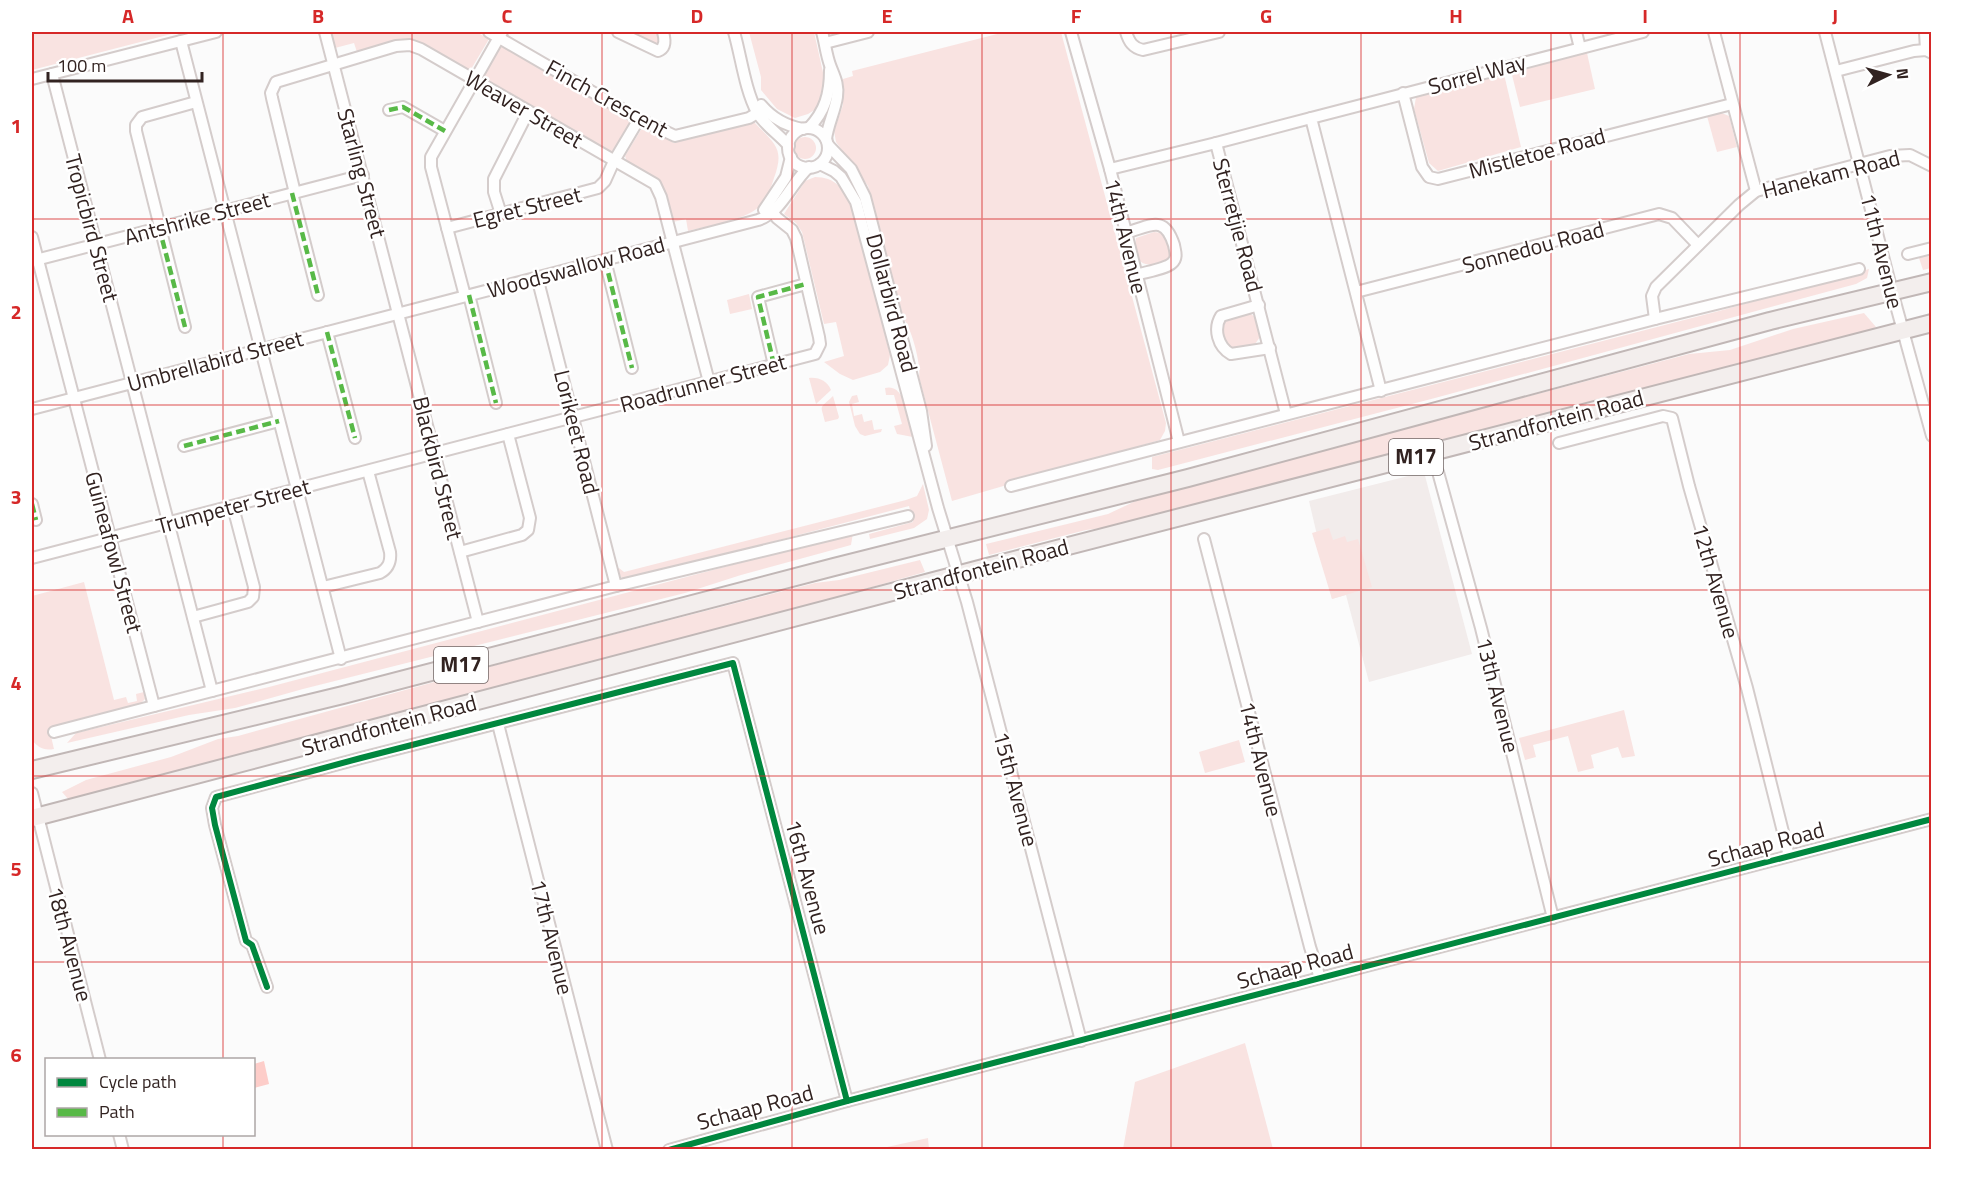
<svg xmlns="http://www.w3.org/2000/svg" width="1963" height="1181" viewBox="0 0 1963 1181" font-family="'Titillium Web',sans-serif">
<style>
.built{fill:#f2eceb}
.green{fill:#f9e3e1}
.water{fill:#fdcdc9}
.lines{fill:none;stroke-linecap:round;stroke-linejoin:round}
.street-casing{stroke:#d4cccb;stroke-width:14}
.primary-casing{stroke:#c1b7b6;stroke-width:20}
.street{stroke:#fefefe;stroke-width:10}
.primary{stroke:#f3eeed;stroke-width:16}
.quiet{stroke:#58b947;stroke-width:4.5;stroke-dasharray:9 4.5;stroke-linecap:butt}
.cycleway-casing{stroke:#fff;stroke-width:10}
.cycleway{stroke:#00873e;stroke-width:6}
.grid{fill:none;stroke:#d62828;stroke-width:1.5;stroke-opacity:0.55}
.labels{text-anchor:middle;stroke-width:5;stroke-linejoin:round;paint-order:stroke}
.shield{fill:#fff;stroke:#706564;stroke-width:1.5}
.shield-label{font-size:21px;font-weight:bold;fill:#322321}
.street-label{font-size:22px;fill:#322321;stroke:#fff}
.neatline{fill:none;stroke:#d62828;stroke-width:2}
.grid-label{font-size:20px;text-anchor:middle;font-weight:bold;fill:#d62828}
</style>
<rect width="100%" height="100%" fill="#fbfbfb"/>
<!-- built -->
<polygon class="built" points="1424,472 1472,654 1369,682 1346,595 1332,599 1309,501"/>
<!-- green -->
<g class="green">
<polygon points="32,32 179,32 32,70"/>
<polygon points="331,32 476,32 489,39 470,71 411,39 357,52 354,43 335,48"/>
<polygon points="628,32 656,32 659,42 654,46"/>
<polygon points="749,32 814,32 824,77 818,108 808,114 795,118 777,109 761,90 761,77"/>
<path d="M 1005,32 L 1061,32 L 1166,423 L 1165,431 L 1160,440 L 952,501 L 919,377 C 921,363 912,331 904,319 L 868,186 L 836,142 L 834,131 L 843,105 L 843,79 L 853,76 L 852,71 Z"/>
<polygon points="501,45 633,119 616,148 610,152 481,77"/>
<polygon points="1587,53 1595,89 1520,107 1511,71"/>
<polygon points="1504,74 1521,147 1438,171 1429,163 1414,109 1416,97"/>
<polygon points="1719,112 1729,116 1737,147 1717,152 1707,116"/>
<path d="M 754,122 C 775,144 785,148 774,178 C 771,188 767,199 759,207 C 745,220 708,226 688,231 L 686,219 L 673,222 L 662,186 L 656,179 L 627,162 L 625,156 L 642,128 L 648,128 L 674,143 Z"/>
<circle cx="805" cy="148" r="11"/>
<path d="M 815,177 C 835,177 843,188 852,205 L 890,355 L 888,365 L 880,372 L 853,380 L 840,374 L 824,362 L 844,356 L 836,322 L 824,324 L 802,232 L 796,223 L 784,214 L 805,181 Z"/>
<path d="M 1154,232 L 1163,233 L 1166,237 L 1171,256 C 1168,261 1165,262 1159,264 C 1138,268 1133,256 1136,238 Z"/>
<polygon points="1928,255 1931,260 1931,268 1923,270 1919,258"/>
<polygon points="1869,269 1867,278 1856,284 1435,398 1158,470 1152,469 1152,457 1719,311"/>
<polygon points="749,294 752,309 730,314 727,300"/>
<polygon points="1248,312 1255,317 1260,337 1255,344 1235,351 1228,347 1222,332 1226,319"/>
<polygon points="1864,313 1876,327 1871,330 1125,525 1086,530 989,555 986,544 1108,514 1142,498 1689,354 1730,350 1793,329"/>
<path d="M 809,378 C 819,377 827,381 831,390 L 816,404 Z"/>
<path d="M 885,388 C 893,386 898,390 902,397 L 913,437 L 897,434 L 894,426 L 902,424 L 894,395 L 886,395 Z"/>
<polygon points="857,395 859,402 852,404 854,416 862,414 864,422 872,420 874,430 882,429 881,432 865,436 860,434 855,426 849,402 852,396"/>
<path d="M 833,396 L 839,417 L 838,419 L 825,422 C 821,404 818,410 833,396 Z"/>
<polygon points="923,484 929,510 927,519 914,528 870,539 869,534 913,522 909,506 626,580 621,577 617,569 619,568 624,572 906,500 917,496"/>
<polygon points="1329,528 1333,540 1345,536 1347,542 1358,539 1372,587 1332,599 1312,533"/>
<polygon points="853,533 851,545 741,575 685,593 303,689 235,708 189,715 67,743 76,733 269,687"/>
<polygon points="920,560 925,572 774,615 69,800 62,792 86,780 171,757 218,739 238,736 522,658 815,583 839,580"/>
<path d="M 84,582 L 114,700 L 126,697 L 128,703 L 137,701 L 136,694 L 144,692 L 145,699 L 138,706 L 49,728 L 54,749 C 43,751 38,747 32,740 L 32,596 Z"/>
<polygon points="1624,710 1635,756 1622,758 1618,747 1591,755 1594,768 1578,772 1568,736 1533,745 1536,757 1525,760 1519,738"/>
<polygon points="1239,740 1245,762 1205,773 1199,752"/>
<polygon points="1245,1043 1273,1149 1123,1149 1135,1082"/>
<polygon points="928,1138 929,1149 878,1149"/>
</g>
<!-- water -->
<polygon class="water" points="264,1061 269,1084 254,1088 254,1064"/>
<g class="lines">
<defs>
<g id="street">
<polyline points="325,32 478,622"/>
<polyline points="489,32 639,119 675,136 749,118 764,109"/>
<path d="M 618,32 L 658,51 C 666,48 665,39 663,32"/>
<path d="M 734,32 C 741,56 745,90 757,112 C 765,126 779,134 789,146"/>
<path d="M 822,32 C 825,42 826,54 830,65 C 834,76 839,84 837,97 C 835,111 828,124 826,139"/>
<polyline points="1071,32 1110,169 1179,442"/>
<path d="M 1126,32 C 1129,42 1133,48 1143,50 L 1219,32"/>
<polyline points="1576,32 1580,48"/>
<polyline points="1714,32 1756,191"/>
<polyline points="1825,32 1892,291 1932,436"/>
<polyline points="1925,32 1926,50"/>
<polyline points="181,41 341,659"/>
<polyline points="825,43 868,32"/>
<polyline points="1836,71 1914,51 1926,50 1932,53"/>
<polyline points="52,74 212,691"/>
<polyline points="32,79 216,32"/>
<polyline points="1403,93 1422,167 1429,177 1438,179 1732,104"/>
<path d="M 761,105 C 772,118 786,126 803,129"/>
<polyline points="389,110 403,107 445,131"/>
<path d="M 809,128 C 825,111 830,94 830,70"/>
<circle cx="808" cy="148" r="20"/>
<polyline points="1216,143 1311,118"/>
<polyline points="828,145 851,169 865,197 921,411 926,446"/>
<polyline points="820,164 834,171 841,177 856,202 938,508 967,602 1081,1041"/>
<polyline points="1110,169 1216,143 1286,414"/>
<polyline points="292,193 318,295"/>
<polyline points="295,193 272,98 271,93 276,82 396,46 410,45 421,49 655,184 661,197 709,382"/>
<polyline points="764,210 786,177 791,157"/>
<polyline points="501,214 494,192 494,179 528,112"/>
<polyline points="447,228 598,188 605,181 614,161 639,119"/>
<path d="M 1125,233 C 1151,226 1164,214 1174,245 C 1175,251 1178,258 1172,263 C 1166,269 1145,272 1136,275"/>
<polyline points="32,237 154,706"/>
<polyline points="1908,254 1932,248"/>
<polyline points="605,260 632,368"/>
<polyline points="32,261 363,175"/>
<polyline points="537,277 616,586"/>
<polyline points="1356,292 1659,214 1672,218 1698,245"/>
<polyline points="469,295 496,403"/>
<polyline points="465,296 431,167 431,157 502,32"/>
<path d="M 1259,305 L 1221,316 C 1213,329 1218,347 1231,354 L 1270,348"/>
<polyline points="1655,319 1652,296 1656,287 1739,205 1756,191 1890,156 1910,155 1932,166"/>
<polyline points="185,327 136,131 136,125 142,117 196,102"/>
<polyline points="327,332 355,438"/>
<polyline points="774,365 758,297 806,284"/>
<polyline points="1381,391 1311,118 1643,32"/>
<path d="M 32,409 L 758,220 C 782,212 791,183 809,167"/>
<polyline points="1559,443 1663,416 1672,418 1689,486 1747,688 1789,856"/>
<polyline points="184,446 279,421"/>
<polyline points="1438,472 1481,628 1553,918"/>
<polyline points="1011,486 1655,319 1859,269"/>
<polyline points="32,504 36,520"/>
<polyline points="1204,539 1310,947 1320,978"/>
<polyline points="460,552 522,535 528,530 530,518 508,434"/>
<polyline points="32,558 815,354 820,344 819,337 796,238 792,230 777,218 768,206"/>
<path d="M 323,587 L 380,573 C 389,568 391,561 390,552 L 368,471"/>
<polyline points="193,617 248,602 253,597 254,587 233,507"/>
<polyline points="498,724 607,1150"/>
<polyline points="54,732 616,586 908,516"/>
<polyline points="32,793 100,1060"/>
<polyline points="267,987 252,945 246,941 215,825 212,808 216,797 361,758 733,663 847,1101"/>
<polyline points="119,1134 123,1150"/>
<polyline points="669,1150 847,1101 1932,819"/>
</g>
<g id="primary">
<polyline points="32,770 343,695 834,567 1188,478 1770,321 1932,282"/>
<polyline points="32,818 987,567 1932,323"/>
</g>
</defs>
<!-- street casing -->
<use href="#street" class="street-casing"/>
<!-- primary casing -->
<use href="#primary" class="primary-casing"/>
<!-- street -->
<use href="#street" class="street"/>
<!-- primary -->
<use href="#primary" class="primary"/>
<!-- quiet -->
<g class="quiet">
<polyline points="389,110 403,107 445,131"/>
<polyline points="292,193 318,295"/>
<polyline points="159,227 185,327"/>
<polyline points="605,260 632,368"/>
<polyline points="469,295 496,403"/>
<polyline points="327,332 355,438"/>
<polyline points="774,365 758,297 806,284"/>
<polyline points="184,446 279,421"/>
<polyline points="32,504 36,520"/>
</g>
<defs>
<g id="cycleway">
<polyline points="267,987 252,945 246,941 215,825 212,808 216,797 361,758 733,663 847,1101"/>
<polyline points="669,1150 847,1101 1932,819"/>
</g>
</defs>
<!-- cycleway casing -->
<use href="#cycleway" class="cycleway-casing"/>
<!-- cycleway -->
<use href="#cycleway" class="cycleway"/>
</g>
<!-- grid -->
<path class="grid" d="M 223,32 L 223,1060M 412,32 L 412,1150M 602,32 L 602,1150M 792,32 L 792,1150M 982,32 L 982,1150M 1171,32 L 1171,1150M 1361,32 L 1361,1150M 1551,32 L 1551,1150M 1740,32 L 1740,1150M 32,219 L 1932,219M 32,405 L 1932,405M 32,590 L 1932,590M 32,776 L 1932,776M 32,962 L 1932,962M 223,1134 L 223,1150"/>
<g class="labels">
<!-- shield labels -->
<g class="shield">
<rect x="1389" y="439" width="54" height="36" rx="4.5"/>
<rect x="434" y="647" width="54" height="36" rx="4.5"/>
</g>
<g class="shield-label">
<text x="1416" y="464">M17</text>
<text x="461" y="672">M17</text>
</g>
<!-- street labels -->
<g class="street-label">
<text transform="translate(1477 74) rotate(-15)" y="8">Sorrel Way</text>
<text transform="translate(607 98) rotate(29)" y="8">Finch Crescent</text>
<text transform="translate(524 109) rotate(30)" y="8">Weaver Street</text>
<text transform="translate(1537 153) rotate(-15)" y="8">Mistletoe Road</text>
<text transform="translate(362 173) rotate(75)" y="8">Starling Street</text>
<text transform="translate(1831 174) rotate(-14)" y="8">Hanekam Road</text>
<text transform="translate(527 207) rotate(-14)" y="8">Egret Street</text>
<text transform="translate(197 218) rotate(-15)" y="8">Antshrike Street</text>
<text transform="translate(1238 225) rotate(75)" y="8">Sterretjie Road</text>
<text transform="translate(92 228) rotate(75)" y="8">Tropicbird Street</text>
<text transform="translate(1126 236) rotate(76)" y="8">14th Avenue</text>
<text transform="translate(1533 247) rotate(-15)" y="8">Sonnedou Road</text>
<text transform="translate(1882 251) rotate(76)" y="8">11th Avenue</text>
<text transform="translate(576 267) rotate(-15)" y="8">Woodswallow Road</text>
<text transform="translate(892 303) rotate(75)" y="8">Dollarbird Road</text>
<text transform="translate(215 361) rotate(-15)" y="8">Umbrellabird Street</text>
<text transform="translate(703 383) rotate(-15)" y="8">Roadrunner Street</text>
<text transform="translate(1556 420) rotate(-15)" y="8">Strandfontein Road</text>
<text transform="translate(577 432) rotate(76)" y="8">Lorikeet Road</text>
<text transform="translate(438 468) rotate(76)" y="8">Blackbird Street</text>
<text transform="translate(233 506) rotate(-15)" y="8">Trumpeter Street</text>
<text transform="translate(114 552) rotate(75)" y="8">Guineafowl Street</text>
<text transform="translate(981 569) rotate(-15)" y="8">Strandfontein Road</text>
<text transform="translate(1716 581) rotate(74)" y="8">12th Avenue</text>
<text transform="translate(1498 695) rotate(76)" y="8">13th Avenue</text>
<text transform="translate(389 725) rotate(-15)" y="8">Strandfontein Road</text>
<text transform="translate(1261 759) rotate(76)" y="8">14th Avenue</text>
<text transform="translate(1016 789) rotate(75)" y="8">15th Avenue</text>
<text transform="translate(1766 844) rotate(-15)" y="8">Schaap Road</text>
<text transform="translate(808 877) rotate(75)" y="8">16th Avenue</text>
<text transform="translate(552 937) rotate(76)" y="8">17th Avenue</text>
<text transform="translate(70 944) rotate(75)" y="8">18th Avenue</text>
<text transform="translate(1295 966) rotate(-15)" y="8">Schaap Road</text>
<text transform="translate(755 1107) rotate(-15)" y="8">Schaap Road</text>
</g>
</g>
<!-- border -->
<rect width="1963" height="1181" fill="none" stroke="#ffffff" stroke-width="66"/>
<!-- legend -->
<rect x="45" y="1058" width="210" height="78" fill="#ffffff" stroke="#ada7a6" stroke-width="1.5"/>
<rect x="57" y="1078" width="30" height="9" fill="#00873e" stroke="#ada7a6" stroke-width="1.5"/>
<text x="99" y="1088" font-size="18" fill="#322321">Cycle path</text>
<rect x="57" y="1108" width="30" height="9" fill="#58b947" stroke="#ada7a6" stroke-width="1.5"/>
<text x="99" y="1118" font-size="18" fill="#322321">Path</text>
<!-- north arrow -->
<g transform="translate(1888 75) rotate(85)" stroke="#ffffff" stroke-width="4.5" paint-order="stroke">
<path d="M0-4.5L10 22L0 15L-10 22Z" fill="#322321"/>
<text y="-9" font-size="16" font-weight="bold" text-anchor="middle" fill="#322321">N</text>
</g>
<!-- scale -->
<path d="M48 72v9h154v-9" fill="none" stroke="#322321" stroke-width="3"/>
<text x="57" y="72" font-size="18" fill="#322321" stroke="#ffffff" stroke-width="4.5" paint-order="stroke">100 m</text>
<rect x="33" y="33" width="1897" height="1115" class="neatline"/>
<g class="grid-label">
<text x="128" y="23">A</text>
<text x="318" y="23">B</text>
<text x="507" y="23">C</text>
<text x="697" y="23">D</text>
<text x="887" y="23">E</text>
<text x="1076" y="23">F</text>
<text x="1266" y="23">G</text>
<text x="1456" y="23">H</text>
<text x="1645" y="23">I</text>
<text x="1835" y="23">J</text>
<text x="16" y="133">1</text>
<text x="16" y="319">2</text>
<text x="16" y="504">3</text>
<text x="16" y="690">4</text>
<text x="16" y="876">5</text>
<text x="16" y="1062">6</text>
</g>
</svg>
